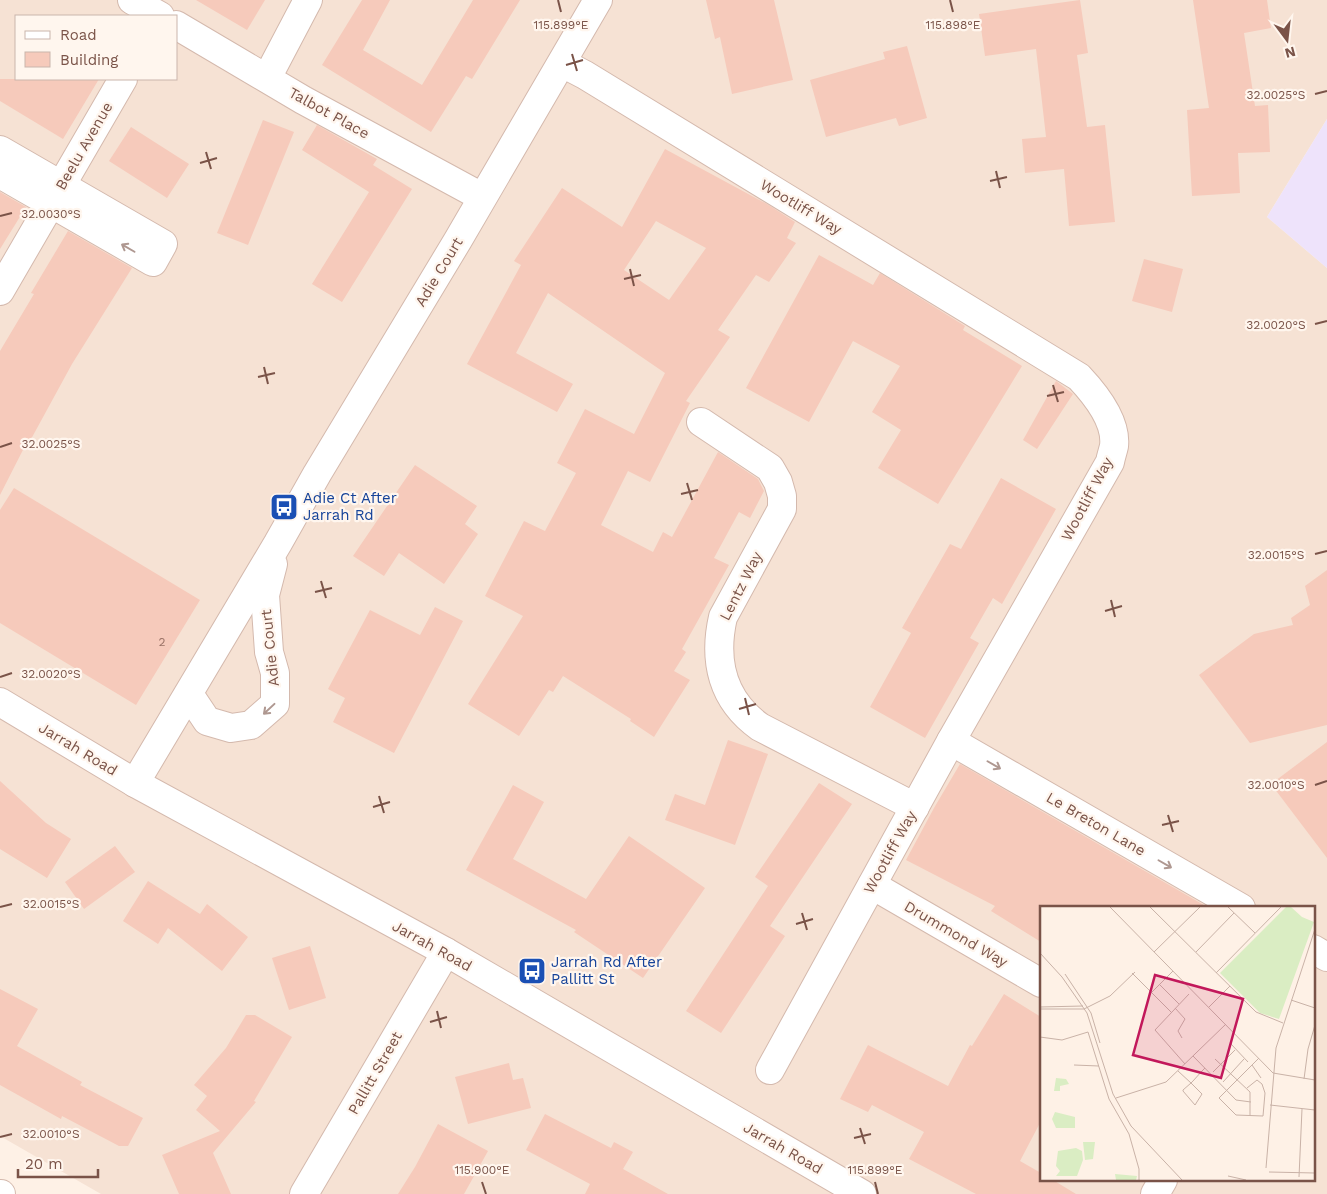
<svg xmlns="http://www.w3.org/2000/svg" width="1327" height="1194" viewBox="0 0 1327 1194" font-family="'Work Sans',sans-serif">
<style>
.residential{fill:#f6e2d4;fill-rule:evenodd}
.education{fill:#eee3fb}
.building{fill:#f6cabb;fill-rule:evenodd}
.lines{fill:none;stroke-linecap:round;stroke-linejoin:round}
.minor-casing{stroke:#d4b9ad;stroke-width:30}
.minor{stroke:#fff;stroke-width:28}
.oneway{stroke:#af9891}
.ticks{fill:none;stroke:#7a5348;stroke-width:2}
.labels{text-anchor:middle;stroke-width:4.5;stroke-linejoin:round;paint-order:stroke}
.number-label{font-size:12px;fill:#997165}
.street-label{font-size:15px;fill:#7a5348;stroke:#fff6ee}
.transit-label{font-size:15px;fill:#164399;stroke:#fff6ee;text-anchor:start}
.inset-road{fill:none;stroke:#c9b2a7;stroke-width:1}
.view{fill:#c2185b;fill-opacity:0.15;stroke:#c2185b;stroke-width:2.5}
.inset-edge{fill:none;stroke:#7a5348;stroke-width:2.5}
.ticks-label{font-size:12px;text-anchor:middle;fill:#7a5348;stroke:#fff6ee;stroke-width:4.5;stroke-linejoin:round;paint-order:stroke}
</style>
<rect width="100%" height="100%" fill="#fef1e6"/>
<!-- residential -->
<path class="residential" d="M 0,0 L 1327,0 L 1327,119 L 1267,217 L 1327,268 L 1327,1194 L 101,1194 L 0,1136 ZM 16,16 L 176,16 L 176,79 L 16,79 ZM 1041,908 L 1313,908 L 1313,1180 L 1041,1180 Z"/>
<!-- education -->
<polygon class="education" points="1327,119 1327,268 1267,217"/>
<!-- building -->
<g class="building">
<polygon points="196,0 265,0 247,30"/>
<polygon points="362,0 390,0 363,50 422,85 473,0 520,0 472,79 466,76 431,132 322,65"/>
<polygon points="706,0 774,0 793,80 732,94 720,37 715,39"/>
<polygon points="1080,0 1088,53 1077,55 1087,127 1105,125 1115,222 1069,226 1064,169 1025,173 1022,139 1046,137 1036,49 985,56 979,14"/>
<polygon points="1193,0 1267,0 1271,28 1244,33 1255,106 1268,105 1270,152 1238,153 1240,193 1192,196 1187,110 1209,108"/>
<polygon points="907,46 927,118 899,126 896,118 826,137 810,80 885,59 883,52"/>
<polygon points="0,79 99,79 63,139 0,101"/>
<polygon points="263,120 294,132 248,245 217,233"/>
<polygon points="317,125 377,159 373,165 412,189 342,302 312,284 369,192 302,150"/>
<polygon points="131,127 189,164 167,198 109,161"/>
<path d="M 665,149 L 767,204 L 795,222 L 787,238 L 796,243 L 769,282 L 756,275 L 718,330 L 730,337 L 686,401 L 690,403 L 650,482 L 628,471 L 601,525 L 653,552 L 663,532 L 672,537 L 718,452 L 758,479 L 764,491 L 750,518 L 739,512 L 714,558 L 729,565 L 682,649 L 686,652 L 674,671 L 690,680 L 654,737 L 630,721 L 631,719 L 563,676 L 553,692 L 549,690 L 519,736 L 468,704 L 523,616 L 485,596 L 524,521 L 545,531 L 576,473 L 557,463 L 585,409 L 634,434 L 665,373 L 548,293 L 516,353 L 573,384 L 557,412 L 467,364 L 521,265 L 514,261 L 562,188 L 622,227 ZM 656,221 L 706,248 L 669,300 L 624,270 Z"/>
<polygon points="0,192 26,207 0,249"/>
<polygon points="68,231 132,268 72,364 30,441 28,440 0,495 0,351 34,294 31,293"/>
<polygon points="819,255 873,285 880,273 965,326 963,330 1022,366 938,504 878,468 901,430 872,412 900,366 853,341 809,422 746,388"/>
<polygon points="1144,259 1183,269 1172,312 1132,301"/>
<polygon points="1056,381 1073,394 1037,449 1023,440"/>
<polygon points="415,465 477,506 465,524 478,534 444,584 399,553 384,576 353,556"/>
<polygon points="1001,478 1056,509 1002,604 993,598 970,638 979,643 925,738 870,707 911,633 902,628 950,544 961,549"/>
<polygon points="14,488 200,600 136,705 0,623 0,510"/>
<polygon points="1327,570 1327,725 1250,743 1199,675 1254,634 1293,625 1291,618 1310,605 1305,586"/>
<polygon points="435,607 463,621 394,753 333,722 345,698 328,689 370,610 420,635"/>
<polygon points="728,740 768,754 735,845 665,820 675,794 705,805"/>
<polygon points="1327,742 1327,858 1271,784"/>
<polygon points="960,764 1209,908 1041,908 1041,942 991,911 995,906 906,860 934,808"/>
<polygon points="0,781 46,823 71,839 47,878 0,849"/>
<polygon points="819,783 852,804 770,926 785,936 721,1033 686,1011 768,886 755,877"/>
<polygon points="513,785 544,802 513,859 586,899 629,836 705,888 643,978 574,932 576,930 466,870"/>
<polygon points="115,846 135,872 84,909 65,882"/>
<polygon points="148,881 200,914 207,904 248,937 222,971 168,928 158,944 123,921"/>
<polygon points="310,946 326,998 289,1010 272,958"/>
<polygon points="0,989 38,1009 17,1046 82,1082 80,1085 143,1118 128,1146 119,1146 62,1116 61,1119 0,1085"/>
<polygon points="1004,994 1041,1017 1041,1121 1020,1161 1041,1173 1041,1180 1053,1180 1076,1194 976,1194 909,1159 924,1132 872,1105 868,1112 840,1099 868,1045 948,1086 970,1045 972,1046"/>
<polygon points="246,1015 255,1015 292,1037 254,1101 256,1102 213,1153 231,1194 179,1194 162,1155 220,1131 196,1110 207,1096 194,1085 226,1048"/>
<polygon points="509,1063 513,1080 523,1078 531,1108 468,1124 455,1077"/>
<polygon points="545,1114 611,1148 614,1142 633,1152 623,1169 668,1194 585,1194 590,1184 526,1150"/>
<polygon points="438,1124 488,1151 464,1194 398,1194 415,1167"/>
</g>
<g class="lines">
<defs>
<g id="minor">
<polyline points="132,0 160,16"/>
<polyline points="176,25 303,100 482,197"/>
<path d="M 562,63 L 585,75 L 1079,377 C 1095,394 1117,421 1114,446 C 1113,451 1111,456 1110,462 L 951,741 L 770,1070"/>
<polyline points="267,78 308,0"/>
<polyline points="0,150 163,244 153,262 0,174"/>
<polyline points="0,291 123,79"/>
<path d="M 701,422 L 770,468 L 778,482 L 782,496 L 782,509 L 723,617 C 713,661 722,700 760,727 L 915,807"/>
<polyline points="189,694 207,721 231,728 251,725 275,704 275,673 269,652 265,595 273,564"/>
<polyline points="0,702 135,783 446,952 862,1194"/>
<polyline points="951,741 1241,908"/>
<polyline points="135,783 278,543 317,474 458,240 598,0"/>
<polyline points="872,885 1041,983"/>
<polyline points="1313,949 1327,957"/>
<polyline points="0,1194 1,1194"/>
<polyline points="304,1194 446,952"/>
<polyline points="1155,1194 1163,1180"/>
</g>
</defs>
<!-- minor casing -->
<use href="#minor" class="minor-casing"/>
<!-- minor -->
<use href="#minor" class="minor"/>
</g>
<!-- one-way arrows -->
<defs><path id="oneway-shaft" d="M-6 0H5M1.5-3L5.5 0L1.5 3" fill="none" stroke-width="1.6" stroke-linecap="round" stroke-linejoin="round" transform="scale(1.25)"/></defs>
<g class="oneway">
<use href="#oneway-shaft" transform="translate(128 248) rotate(-150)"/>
<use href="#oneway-shaft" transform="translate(269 709) rotate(137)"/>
<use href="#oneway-shaft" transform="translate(994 765) rotate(30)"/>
<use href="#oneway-shaft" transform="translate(1165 864) rotate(30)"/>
</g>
<!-- ticks -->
<path class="ticks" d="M 558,0 L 561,12M 950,0 L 953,12M 572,54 L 577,71M 566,65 L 583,60M 1315,94 L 1327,91M 206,152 L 211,169M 200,163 L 217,158M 996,171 L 1000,188M 990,181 L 1007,177M 0,216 L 12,213M 630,269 L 634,286M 624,279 L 641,275M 1315,324 L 1327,321M 264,367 L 268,384M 258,377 L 275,373M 1053,385 L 1058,402M 1047,396 L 1064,392M 0,447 L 12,443M 687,483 L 692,500M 681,494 L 698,490M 1315,554 L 1327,551M 321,581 L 326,598M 315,592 L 332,588M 1111,600 L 1115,617M 1105,611 L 1122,606M 0,677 L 12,673M 745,698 L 749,715M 739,709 L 756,704M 1315,785 L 1327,781M 379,796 L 384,813M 373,807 L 390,802M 1168,815 L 1173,832M 1162,825 L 1179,821M 0,907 L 12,904M 802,913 L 807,930M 796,924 L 813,919M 437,1011 L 441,1028M 430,1022 L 447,1017M 860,1128 L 865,1144M 0,1137 L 12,1134M 854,1138 L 871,1134M 482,1182 L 486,1194M 875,1182 L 878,1194"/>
<!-- icons -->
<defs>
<symbol id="bus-square" viewBox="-11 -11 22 22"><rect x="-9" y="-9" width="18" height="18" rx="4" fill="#1a4fb4" stroke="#fff6ee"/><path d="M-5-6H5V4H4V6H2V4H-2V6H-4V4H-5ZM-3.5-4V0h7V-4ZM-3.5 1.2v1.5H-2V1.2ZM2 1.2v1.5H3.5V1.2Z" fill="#fff"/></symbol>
</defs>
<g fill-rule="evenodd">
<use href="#bus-square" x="268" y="491" width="32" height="32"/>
<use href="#bus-square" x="516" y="955" width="32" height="32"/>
</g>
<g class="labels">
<!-- number labels -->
<g class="number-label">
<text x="162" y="646">2</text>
</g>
<!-- street labels -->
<g class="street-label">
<text transform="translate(329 113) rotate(29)" y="5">Talbot Place</text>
<text transform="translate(84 146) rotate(-60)" y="5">Beelu Avenue</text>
<text transform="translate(801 207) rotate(31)" y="5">Wootliff Way</text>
<text transform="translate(439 272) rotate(-59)" y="5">Adie Court</text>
<text transform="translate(1087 499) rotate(-62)" y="5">Wootliff Way</text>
<text transform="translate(741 586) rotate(-63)" y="5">Lentz Way</text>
<text transform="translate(270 648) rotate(-96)" y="5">Adie Court</text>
<text transform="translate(78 749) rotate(31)" y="5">Jarrah Road</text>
<text transform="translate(1096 824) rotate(30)" y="5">Le Breton Lane</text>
<text transform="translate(890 852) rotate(-61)" y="5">Wootliff Way</text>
<text transform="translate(956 934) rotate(30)" y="5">Drummond Way</text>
<text transform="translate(432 946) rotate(29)" y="5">Jarrah Road</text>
<text transform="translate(375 1073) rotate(-60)" y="5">Pallitt Street</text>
<text transform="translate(783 1148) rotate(30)" y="5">Jarrah Road</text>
</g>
<!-- transit labels -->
<g class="transit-label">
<text x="303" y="503">Adie Ct After<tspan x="303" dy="17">Jarrah Rd</tspan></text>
<text x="551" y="967">Jarrah Rd After<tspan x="551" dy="17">Pallitt St</tspan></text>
</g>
</g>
<!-- overview -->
<g transform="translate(1040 906)">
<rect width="275" height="275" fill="#fef1e6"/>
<path d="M 246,1 L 251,1 L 262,11 L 274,16 L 239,113 L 220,107 L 180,67 ZM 16,172 L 26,173 L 29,178 L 20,180 L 20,185 L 14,185 ZM 15,206 L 35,211 L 35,222 L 16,222 L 12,213 ZM 43,236 L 55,236 L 53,253 L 45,254 ZM 36,242 L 42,245 L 43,254 L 37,270 L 16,270 L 20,265 L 16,260 L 18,245 ZM 75,268 L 97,270 L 96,274 L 76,274 Z" fill="#daedc3"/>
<path class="inset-road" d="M 70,1 L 233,167 L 275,174M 110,1 L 216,106 L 243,117M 188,1 L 215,27M 114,46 L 160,1M 156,46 L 194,7M 0,47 L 22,71 L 47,107 L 73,188 L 91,220 L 142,274M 92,67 L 131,106M 176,67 L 241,1M 25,68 L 51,107 L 60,137M 120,79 L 139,98M 112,86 L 133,65M 251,94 L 275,102M 0,101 L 43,100M 169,101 L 190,80M 135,102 L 145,113 L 138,125 L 142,132M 0,103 L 44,103 L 70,90 L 95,66M 0,131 L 22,134 L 48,126 L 69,193 L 89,228 L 99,263 L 99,274M 191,138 L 208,156M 153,150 L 196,194 L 211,196M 175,153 L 210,186 L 210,210M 145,158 L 115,124 L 149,88M 34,159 L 59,160M 212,159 L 221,172M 138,165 L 151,177 L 162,188 L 155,199 L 143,185 L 143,184 L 151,177 L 153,175 L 162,165 L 165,162M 173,166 L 195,144M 264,173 L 268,143 L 275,119M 183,176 L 204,153M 207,182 L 217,174 L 222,178 L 225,187 L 223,210 L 196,209 L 179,192 L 219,152M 76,192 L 126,176 L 186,118M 230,199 L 275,204M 226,262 L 236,142 L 275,23M 229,266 L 275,267M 188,270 L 206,274M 259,271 L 262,203"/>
<path class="view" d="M 115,69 L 203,93 L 181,172 L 93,149 Z"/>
<rect width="275" height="275" class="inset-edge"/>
</g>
<g class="ticks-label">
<text x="561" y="29">115.899°E</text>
<text x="953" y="29">115.898°E</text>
<text x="1276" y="99">32.0025°S</text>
<text x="51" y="218">32.0030°S</text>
<text x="1276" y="329">32.0020°S</text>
<text x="51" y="448">32.0025°S</text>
<text x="1276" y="559">32.0015°S</text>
<text x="51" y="678">32.0020°S</text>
<text x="1276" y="789">32.0010°S</text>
<text x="51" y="908">32.0015°S</text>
<text x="51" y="1138">32.0010°S</text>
<text x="482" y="1174">115.900°E</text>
<text x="875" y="1174">115.899°E</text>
</g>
<!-- legend -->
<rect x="15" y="15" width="162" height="65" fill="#fff6ee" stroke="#cab5ac"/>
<rect x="25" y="31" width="25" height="8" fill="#ffffff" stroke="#cab5ac"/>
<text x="60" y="40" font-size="15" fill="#7a5348">Road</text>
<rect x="25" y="52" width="25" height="15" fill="#f6cabb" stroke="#cab5ac"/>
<text x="60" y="65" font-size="15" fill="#7a5348">Building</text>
<!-- north arrow -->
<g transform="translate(1287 40) rotate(165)" stroke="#fff6ee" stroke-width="4" paint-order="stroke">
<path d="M0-4L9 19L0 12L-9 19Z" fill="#7a5348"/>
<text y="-8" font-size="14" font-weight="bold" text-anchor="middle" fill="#7a5348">N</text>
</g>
<!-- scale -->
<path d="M18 1169v8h80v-8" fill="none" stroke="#7a5348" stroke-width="2.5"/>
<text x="25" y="1169" font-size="15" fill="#7a5348" stroke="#fff6ee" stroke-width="4" paint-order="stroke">20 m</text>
</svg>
